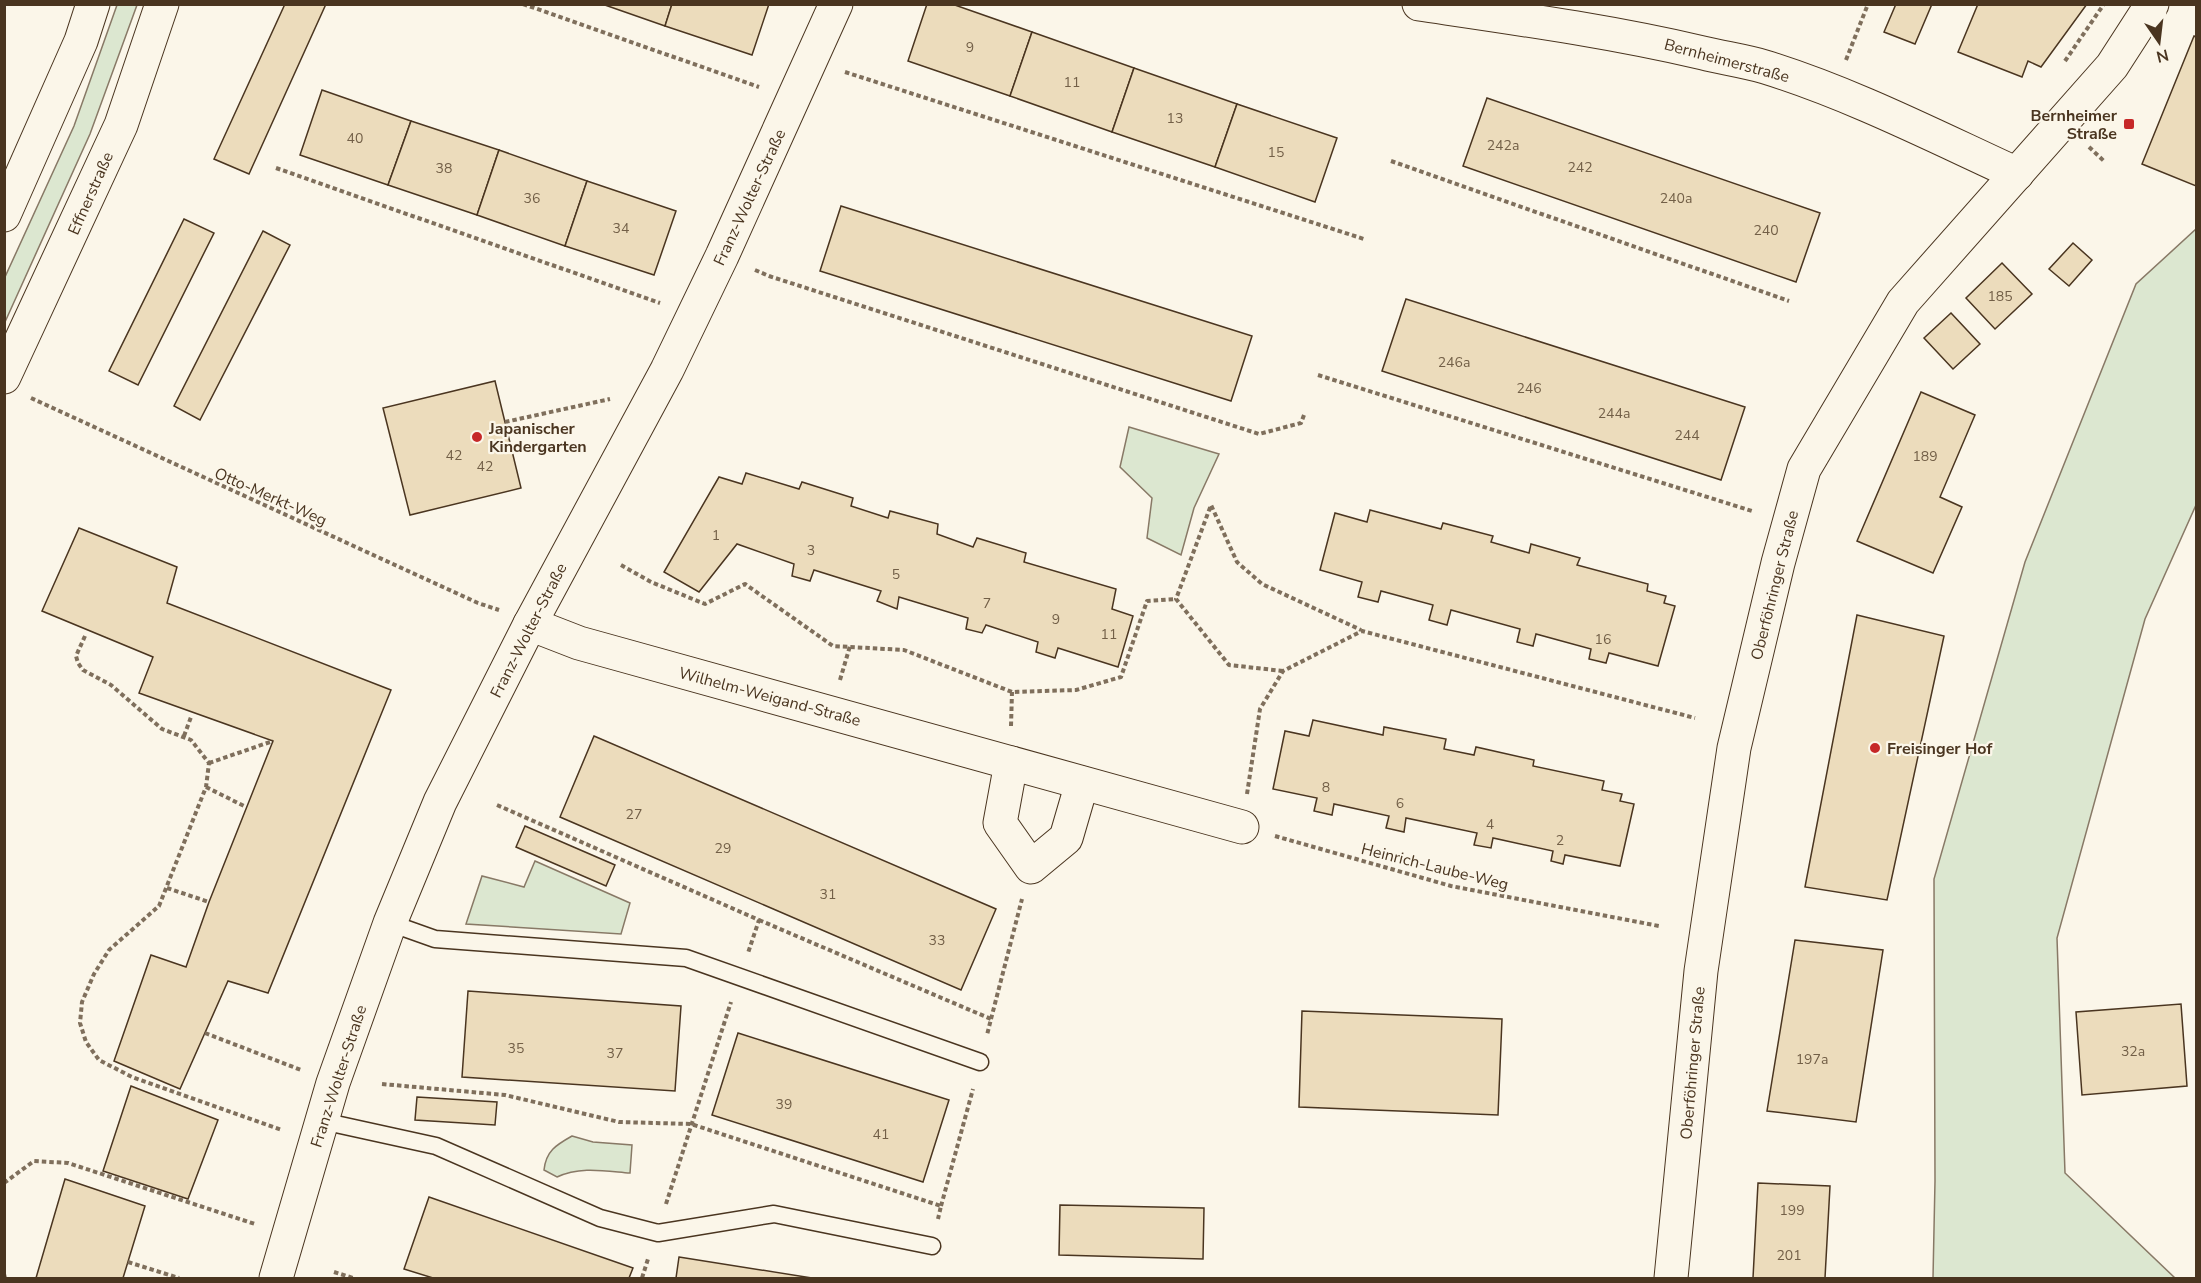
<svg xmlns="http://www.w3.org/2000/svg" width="2201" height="1283" viewBox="0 0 2201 1283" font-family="'Nunito Sans',sans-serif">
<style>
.green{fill:#dce7d0;stroke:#887966;stroke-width:1.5}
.building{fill:#ecdcbc;stroke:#4a3520;stroke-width:1.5}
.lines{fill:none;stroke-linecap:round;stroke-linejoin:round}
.lane-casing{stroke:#4a3520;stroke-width:19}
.street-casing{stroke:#4a3520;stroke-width:35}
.secondary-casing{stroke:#4a3520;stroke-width:35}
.highway-casing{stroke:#4a3520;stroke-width:35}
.path{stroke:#7f6f5c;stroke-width:4;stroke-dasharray:4.5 3;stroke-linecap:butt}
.lane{stroke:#fbf6e9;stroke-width:16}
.street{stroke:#fbf6e9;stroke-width:33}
.secondary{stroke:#fbf6e9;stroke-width:33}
.highway{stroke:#fbf6e9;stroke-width:33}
.poi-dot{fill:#c62828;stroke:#fbf6e9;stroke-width:2}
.labels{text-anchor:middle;stroke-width:4.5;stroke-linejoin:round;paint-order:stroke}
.number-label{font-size:14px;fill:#725f47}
.street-label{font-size:16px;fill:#4a3520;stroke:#fbf6e9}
.poi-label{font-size:16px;font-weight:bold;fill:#4a3520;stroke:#fbf6e9;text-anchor:start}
</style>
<rect width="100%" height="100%" fill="#fbf6e9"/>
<!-- green -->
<g class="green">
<polygon points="117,5 137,5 90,134 5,322 5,277 74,126"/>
<polygon points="2196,229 2196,505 2145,619 2057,938 2065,1173 2175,1278 1933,1278 1935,1181 1934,879 2025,562 2136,284"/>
<polygon points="1129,427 1219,454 1194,508 1181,555 1147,538 1152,498 1120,467"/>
<polygon points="535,861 630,903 621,934 466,924 482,876 524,887"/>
<path d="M 572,1136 L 593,1142 L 632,1145 L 630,1173 C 605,1171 580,1166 557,1177 L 544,1170 C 546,1151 556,1145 572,1136 Z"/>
</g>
<!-- building -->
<g class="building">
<polygon points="285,4 326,4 249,174 214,159"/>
<polygon points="602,4 672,4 665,26"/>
<polygon points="672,4 769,4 752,55 665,26"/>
<polygon points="927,4 952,4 1032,32 1010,96 908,61"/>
<polygon points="1896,4 1932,4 1915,44 1884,32"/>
<polygon points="1978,4 2087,4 2041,67 2028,61 2022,77 1958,52"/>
<polygon points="1032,32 1134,68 1112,132 1010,96"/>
<polygon points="2194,36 2196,37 2196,186 2142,164"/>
<polygon points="1134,68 1237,104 1215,167 1112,132"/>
<polygon points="322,90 411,121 388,185 300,155"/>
<polygon points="1487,98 1820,213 1796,282 1463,166"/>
<polygon points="1237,104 1337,138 1315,202 1215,167"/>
<polygon points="411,121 499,150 477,215 388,185"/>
<polygon points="499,150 587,181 565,246 477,215"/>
<polygon points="587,181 676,211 654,275 565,246"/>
<polygon points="841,206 1252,336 1231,401 820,271"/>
<polygon points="184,219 214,233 138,385 109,371"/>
<polygon points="263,231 290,245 200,420 174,406"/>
<polygon points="2073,243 2092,260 2069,286 2049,269"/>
<polygon points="2002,263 2032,294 1995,329 1966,298"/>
<polygon points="1406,299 1745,407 1721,480 1382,371"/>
<polygon points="1951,313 1980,344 1953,369 1924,338"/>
<polygon points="495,381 521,488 410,515 383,408"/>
<polygon points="1921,392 1975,415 1940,497 1962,507 1933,573 1857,541"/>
<polygon points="746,473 799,489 802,482 853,498 851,506 888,518 890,511 938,524 937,534 973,547 977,538 1026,553 1024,562 1116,589 1112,609 1133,616 1118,667 1058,648 1055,658 1036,652 1038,642 986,625 982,633 966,629 968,618 899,597 897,609 877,601 881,591 814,570 810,581 792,576 794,564 737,544 699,592 664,572 719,477 742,484"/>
<polygon points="1370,510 1441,529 1443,523 1493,536 1491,542 1529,553 1531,544 1580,558 1577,565 1648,584 1647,591 1666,596 1664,603 1675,606 1658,666 1609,653 1606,663 1589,659 1591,649 1536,634 1533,646 1517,642 1520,629 1451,610 1447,625 1429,620 1433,605 1381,591 1378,602 1358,597 1362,582 1320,570 1335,513 1367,522"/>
<polygon points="79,528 177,567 167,603 391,690 268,993 228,981 180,1089 114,1061 151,955 186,967 209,902 273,741 139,693 153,657 42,611"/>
<polygon points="1857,615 1944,636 1887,900 1805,887"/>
<polygon points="1313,720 1383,735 1384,727 1446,739 1444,749 1474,755 1476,747 1534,760 1533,766 1604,781 1602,790 1622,794 1620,801 1634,804 1620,866 1565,855 1563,864 1551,861 1553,851 1493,838 1491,848 1474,845 1477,833 1406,818 1404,832 1386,828 1389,816 1334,804 1332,815 1314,811 1317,798 1273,789 1285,731 1309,736"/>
<polygon points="594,736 996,909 961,990 560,817"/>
<polygon points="525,826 615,865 606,886 516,847"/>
<polygon points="1795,940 1883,950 1856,1122 1767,1111"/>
<polygon points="468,991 681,1006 675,1091 462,1077"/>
<polygon points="2181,1004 2187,1086 2082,1095 2076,1012"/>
<polygon points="1302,1011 1502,1019 1498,1115 1299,1107"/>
<polygon points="738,1033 949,1100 923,1182 712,1115"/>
<polygon points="131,1086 218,1120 188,1199 103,1171"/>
<polygon points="417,1097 497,1102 495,1125 415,1120"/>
<polygon points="65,1179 145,1206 123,1278 36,1278"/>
<polygon points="1758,1183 1830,1186 1825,1278 1753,1278"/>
<polygon points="429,1197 633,1268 629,1278 433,1278 404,1269"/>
<polygon points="1060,1205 1204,1208 1203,1259 1059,1255"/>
<polygon points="679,1257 812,1278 676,1278"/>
</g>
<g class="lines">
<defs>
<g id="lane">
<polyline points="390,923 435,939 686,958 980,1062"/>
<polyline points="322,1121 436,1146 600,1218 658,1233 774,1214 932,1246"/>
</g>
<g id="street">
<path d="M 1419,4 C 1514,18 1609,31 1703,53 C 1723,58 1745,61 1765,67 C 1852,94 1934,136 2017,174"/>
<polyline points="530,624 579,643 1242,827"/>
<polyline points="1011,763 1000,823 1031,867 1066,838 1082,783"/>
<polyline points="276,1278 333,1083 390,923 440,802 530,624 667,370 722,256 836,4"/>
</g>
<polyline id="secondary" points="1671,1278 1701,971 1734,748 1778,563 1804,469 1903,302 2112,66 2152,4"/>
<g id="highway">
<polyline points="4,215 81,41 93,4"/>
<polyline points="4,377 121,125 162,4"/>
</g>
</defs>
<!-- lane casing -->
<use href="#lane" class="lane-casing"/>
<!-- street casing -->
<use href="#street" class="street-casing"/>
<!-- secondary casing -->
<use href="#secondary" class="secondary-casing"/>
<!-- highway casing -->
<use href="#highway" class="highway-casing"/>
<!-- path -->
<g class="path">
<polyline points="523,4 759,87"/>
<polyline points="1846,60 1868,4"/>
<polyline points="2065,61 2104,4"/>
<polyline points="845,72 1364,239"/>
<polyline points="2089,147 2105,162"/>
<polyline points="1391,161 1789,301"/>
<polyline points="276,168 660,303"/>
<polyline points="755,270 769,276 1259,434 1301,423 1304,415"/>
<polyline points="1318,375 1752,511"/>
<polyline points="31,398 478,603 499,610"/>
<polyline points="505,422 610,399"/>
<polyline points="621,565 651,582 705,604 745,584 833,646 904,650 1012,692 1076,690 1121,677 1147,601 1176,599"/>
<polyline points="85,636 76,656 78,663 83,670 111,685 162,729 191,740 209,763 206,787 159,906 109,950 94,974 82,1002 80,1023 86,1042 99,1060 132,1077 282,1130"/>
<polyline points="1283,671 1229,665 1176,599 1211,505 1237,562 1262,584 1361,630"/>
<polyline points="840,680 850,646"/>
<polyline points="1011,726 1012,692"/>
<polyline points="184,736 191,717"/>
<polyline points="209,763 273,741"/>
<polyline points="206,787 246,807"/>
<polyline points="1247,794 1260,709 1283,671 1362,631 1695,718"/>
<polyline points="497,805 759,920 748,953"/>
<polyline points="1275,836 1451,886 1659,926"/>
<polyline points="167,888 209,902"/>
<polyline points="759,920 991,1019 987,1035"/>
<polyline points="991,1019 1022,899"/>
<polyline points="205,1033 301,1070"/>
<polyline points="382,1084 505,1095 619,1122 691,1124 941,1206 938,1219"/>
<polyline points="4,1183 34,1161 68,1163 255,1224"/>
<polyline points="666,1204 731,1002"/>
<polyline points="941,1206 973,1089"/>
<polyline points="128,1262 179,1278"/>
<polyline points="334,1272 353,1278"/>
<polyline points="4,1274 5,1278"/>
<polyline points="642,1278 648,1259"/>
</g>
<!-- lane -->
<use href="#lane" class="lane"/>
<!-- street -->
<use href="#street" class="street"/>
<!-- secondary -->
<use href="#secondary" class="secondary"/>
<!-- highway -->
<use href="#highway" class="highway"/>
</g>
<!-- markers -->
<g class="poi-dot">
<rect x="2123" y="118" width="12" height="12" rx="3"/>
<circle cx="477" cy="437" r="6"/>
<circle cx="1875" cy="748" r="6"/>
</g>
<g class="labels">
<!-- number labels -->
<g class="number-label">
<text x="970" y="52">9</text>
<text x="1072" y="87">11</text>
<text x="1175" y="123">13</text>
<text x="355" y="143">40</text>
<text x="1503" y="150">242a</text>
<text x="1276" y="157">15</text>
<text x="1580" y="172">242</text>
<text x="444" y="173">38</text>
<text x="532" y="203">36</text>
<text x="1676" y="203">240a</text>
<text x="621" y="233">34</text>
<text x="1766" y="235">240</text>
<text x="2000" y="301">185</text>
<text x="1454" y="367">246a</text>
<text x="1529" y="393">246</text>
<text x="1614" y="418">244a</text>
<text x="1687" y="440">244</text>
<text x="454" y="460">42</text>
<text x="1925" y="461">189</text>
<text x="485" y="471">42</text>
<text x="716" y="540">1</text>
<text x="811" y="555">3</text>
<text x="896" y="579">5</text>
<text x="987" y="608">7</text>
<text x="1056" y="624">9</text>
<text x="1109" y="639">11</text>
<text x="1603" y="644">16</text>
<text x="1326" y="792">8</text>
<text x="1400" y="808">6</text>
<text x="634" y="819">27</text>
<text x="1490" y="829">4</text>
<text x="1560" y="845">2</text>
<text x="723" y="853">29</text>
<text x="828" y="899">31</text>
<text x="937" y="945">33</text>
<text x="516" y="1053">35</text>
<text x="2133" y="1056">32a</text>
<text x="615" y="1058">37</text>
<text x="1812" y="1064">197a</text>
<text x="784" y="1109">39</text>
<text x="881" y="1139">41</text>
<text x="1792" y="1215">199</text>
<text x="1789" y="1260">201</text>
</g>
<!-- street labels -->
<g class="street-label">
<text transform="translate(1727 60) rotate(15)" y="6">Bernheimerstraße</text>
<text transform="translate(90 193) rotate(-66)" y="6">Effnerstraße</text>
<text transform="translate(749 197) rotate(-65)" y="6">Franz-Wolter-Straße</text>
<text transform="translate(271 496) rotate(24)" y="6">Otto-Merkt-Weg</text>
<text transform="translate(1774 585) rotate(-76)" y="6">Oberföhringer Straße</text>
<text transform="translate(528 630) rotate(-63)" y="6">Franz-Wolter-Straße</text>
<text transform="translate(770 696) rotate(15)" y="6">Wilhelm-Weigand-Straße</text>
<text transform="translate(1435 866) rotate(14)" y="6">Heinrich-Laube-Weg</text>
<text transform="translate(1692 1063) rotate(-85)" y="6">Oberföhringer Straße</text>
<text transform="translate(338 1076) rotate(-72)" y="6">Franz-Wolter-Straße</text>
</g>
<!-- poi labels -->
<g class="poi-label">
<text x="2117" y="121" text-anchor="end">Bernheimer<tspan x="2117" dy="18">Straße</tspan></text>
<text x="489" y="434">Japanischer<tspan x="489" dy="18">Kindergarten</tspan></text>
<text x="1887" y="754">Freisinger Hof</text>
</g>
</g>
<!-- border -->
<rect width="2201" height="1283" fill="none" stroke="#4a3520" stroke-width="12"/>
<!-- north arrow -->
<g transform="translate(2159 42) rotate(166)" stroke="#fbf6e9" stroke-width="4.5" paint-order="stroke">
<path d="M0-4.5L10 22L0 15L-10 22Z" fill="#4a3520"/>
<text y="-9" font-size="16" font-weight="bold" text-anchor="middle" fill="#4a3520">N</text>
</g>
</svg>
